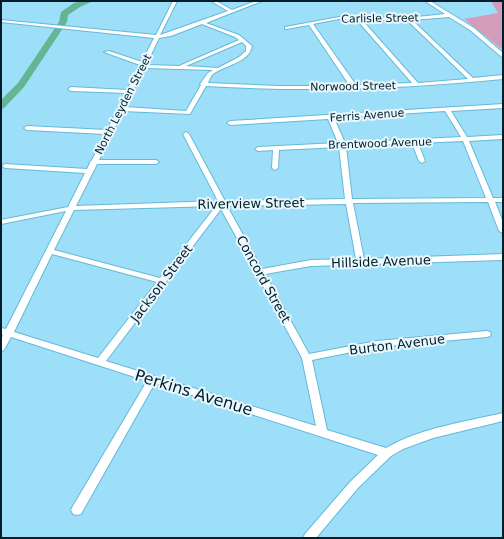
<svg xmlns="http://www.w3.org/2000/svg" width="504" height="539" viewBox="0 0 504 539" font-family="'DejaVu Sans',sans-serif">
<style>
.green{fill:#d39cba}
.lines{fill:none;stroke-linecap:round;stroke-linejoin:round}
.river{fill:#63b593;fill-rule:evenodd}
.minor-casing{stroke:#64b9d9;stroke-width:2}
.minor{fill:#fff;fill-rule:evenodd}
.labels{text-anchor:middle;stroke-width:4;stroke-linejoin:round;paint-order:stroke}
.far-street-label{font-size:11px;fill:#021d27;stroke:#e8f8fe}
.street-label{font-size:13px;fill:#021d27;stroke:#e8f8fe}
.near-street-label{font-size:16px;fill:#021d27;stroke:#e8f8fe}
</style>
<rect width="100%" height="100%" fill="#9ddff9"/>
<!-- green -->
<polygon class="green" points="491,1 503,1 503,50 464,19 498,13"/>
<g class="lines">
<!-- river -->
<polygon class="river" points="82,1 93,1 80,7 68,15 67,22 24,87 4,108 1,109 1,100 18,83 59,22 61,12 74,3"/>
<defs>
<path id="minor" d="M 173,1 L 177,1 L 160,35 L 228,11 L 211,1 L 216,1 L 232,10 L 256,1 L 262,1 L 206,23 L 239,35 L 252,46 C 249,63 225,65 213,74 C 211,76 209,80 208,83 L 278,86 L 350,86 L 309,25 L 287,29 L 285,29 L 285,27 L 339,17 L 408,18 L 445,14 L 425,1 L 430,1 L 474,28 L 503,53 L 503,58 L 470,30 L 449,17 L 412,20 L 473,78 L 503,75 L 503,79 C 404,89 306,92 206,86 L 190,114 L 123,111 L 99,160 L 156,160 L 159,162 L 156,164 L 97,164 L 76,206 L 218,201 L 183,134 L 186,132 L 189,134 L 225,201 L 345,199 L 339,147 L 279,150 L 278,168 L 275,170 L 272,168 L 273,150 L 258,151 L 255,149 L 258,147 L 338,143 L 328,119 L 230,125 L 227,123 L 230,121 L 503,104 L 503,108 L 451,111 L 467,137 L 503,135 L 503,139 L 469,141 L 493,198 L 503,198 L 503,202 L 495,202 L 503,222 L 503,233 L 499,231 L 488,202 L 353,203 L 364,259 L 503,254 L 503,260 L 311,266 L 265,274 L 309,354 L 377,341 L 487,331 L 490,332 L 491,334 L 490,336 L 487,337 L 377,347 L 312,360 L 327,430 L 386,448 C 421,428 464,422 503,413 L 503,421 L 433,438 L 403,449 L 391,456 L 358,488 L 316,538 L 303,538 L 305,534 L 350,482 L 378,455 L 155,383 L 81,514 L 77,515 L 73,514 L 71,510 L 73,506 L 147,381 L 11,337 L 4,350 L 1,351 L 1,339 L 3,335 L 1,334 L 1,328 L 6,329 L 66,211 L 1,224 L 1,220 L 68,207 L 85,173 L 5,168 L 2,166 L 5,164 L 87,169 L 90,163 L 90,162 L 92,160 L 105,134 L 27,130 L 24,128 L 27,126 L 107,130 L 126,93 L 71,91 L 68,89 L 71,87 L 127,90 L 140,65 L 104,52 L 109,51 L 142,62 L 154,38 L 1,22 L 1,20 L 156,35 ZM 339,19 L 357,20 L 412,83 L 356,85 L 313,24 ZM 362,20 L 407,20 L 468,79 L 418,83 ZM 202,24 L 235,37 L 239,40 L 179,66 L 146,65 L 159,38 L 171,36 ZM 242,42 L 246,46 L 246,51 L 239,57 L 218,68 L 186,66 ZM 144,68 L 213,70 L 208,73 L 200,84 L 201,85 L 186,111 L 125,107 ZM 445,111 L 461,137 L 345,143 L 334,118 ZM 463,141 L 486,198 L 352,199 L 346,147 L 412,143 L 419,161 L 422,163 L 425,161 L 418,143 ZM 346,204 L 356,259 L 311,260 L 262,269 L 227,206 ZM 216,206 L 160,278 L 54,250 L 74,210 ZM 221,209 L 302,358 L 316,426 L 106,361 ZM 52,254 L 157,282 L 98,358 L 14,332 Z"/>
</defs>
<!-- minor casing -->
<use href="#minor" class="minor-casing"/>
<!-- minor -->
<use href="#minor" class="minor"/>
</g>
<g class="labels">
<!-- far-street labels -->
<g class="far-street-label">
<text transform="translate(380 18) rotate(-1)" y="4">Carlisle Street</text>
<text transform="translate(353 86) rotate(-1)" y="4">Norwood Street</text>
<text transform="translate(123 104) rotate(-63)" y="4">North Leyden Street</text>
<text transform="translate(367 115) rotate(-4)" y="4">Ferris Avenue</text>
<text transform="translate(380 143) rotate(-2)" y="4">Brentwood Avenue</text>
</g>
<!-- street labels -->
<g class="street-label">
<text transform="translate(251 203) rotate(-1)" y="5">Riverview Street</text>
<text transform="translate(381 261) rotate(-2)" y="5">Hillside Avenue</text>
<text transform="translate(264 279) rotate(61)" y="5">Concord Street</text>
<text transform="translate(161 283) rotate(-53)" y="5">Jackson Street</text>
<text transform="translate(397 344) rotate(-7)" y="5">Burton Avenue</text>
</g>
<!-- near-street labels -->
<g class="near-street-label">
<text transform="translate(194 392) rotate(17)" y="6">Perkins Avenue</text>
</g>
</g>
<!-- border -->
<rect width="504" height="539" fill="none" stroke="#021d27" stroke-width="4"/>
</svg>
